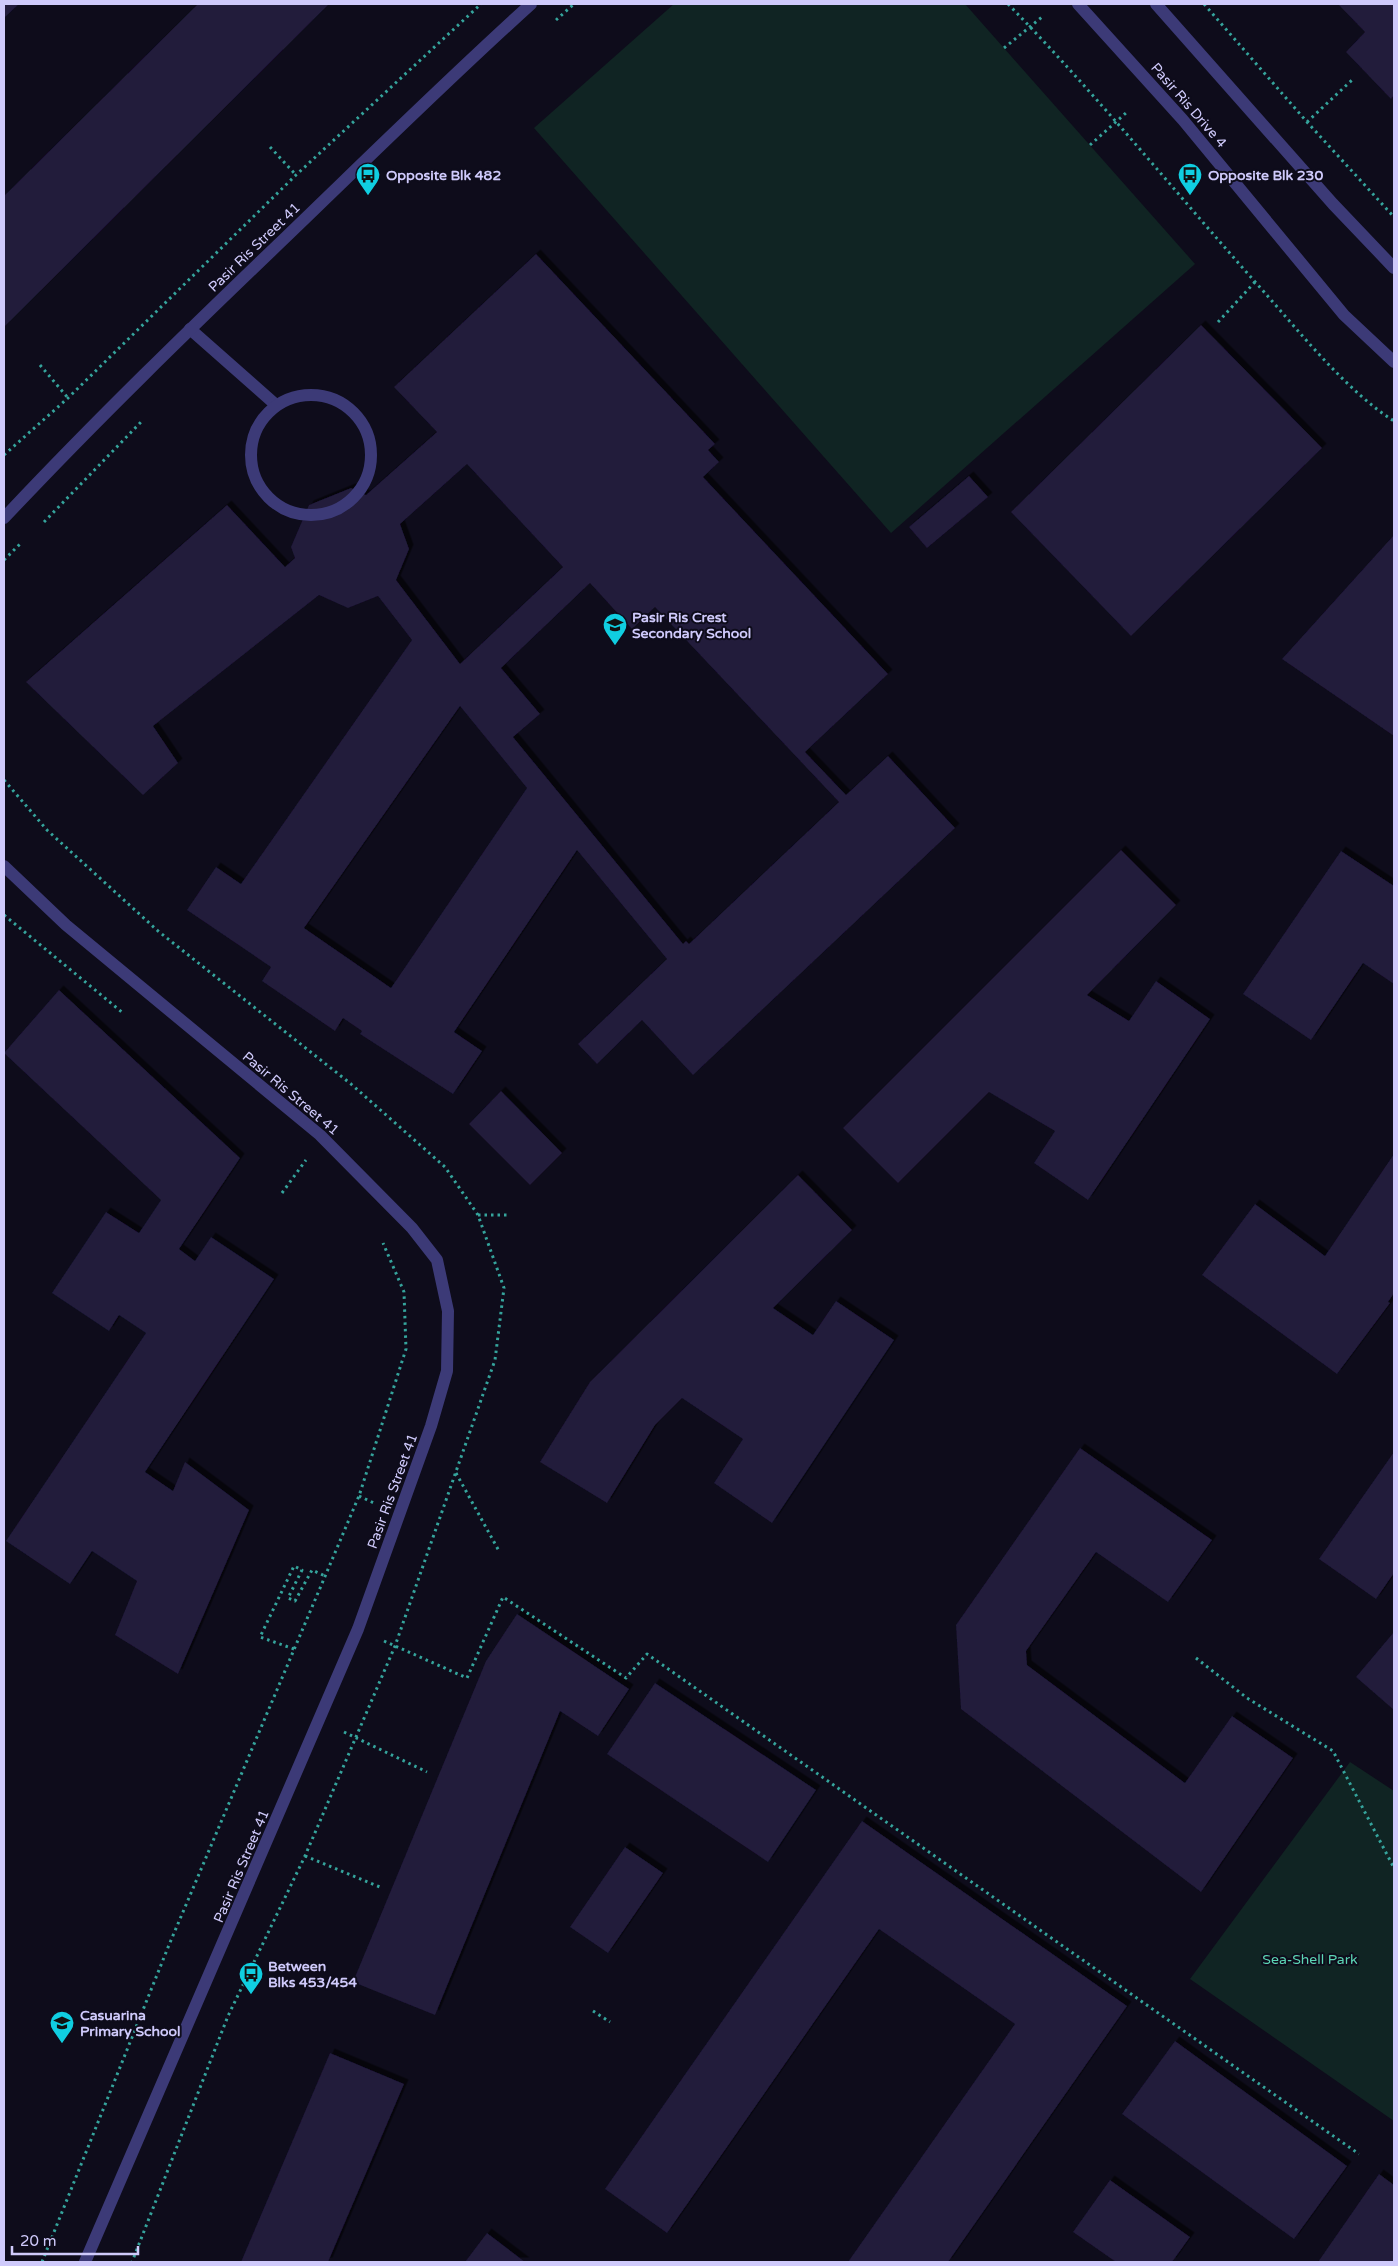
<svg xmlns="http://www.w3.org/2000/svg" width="1398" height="2266" viewBox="0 0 1398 2266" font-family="'Varela Round',sans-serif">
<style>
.green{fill:#102423}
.building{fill:#201a3a;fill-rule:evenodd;filter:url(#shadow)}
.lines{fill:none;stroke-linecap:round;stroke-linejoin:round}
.path{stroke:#35a49c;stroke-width:3;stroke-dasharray:2.5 4;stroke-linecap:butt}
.service{stroke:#3c3a77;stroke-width:12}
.minor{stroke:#3c3a77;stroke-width:12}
.tertiary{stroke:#3c3a77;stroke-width:12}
.labels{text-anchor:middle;stroke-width:4;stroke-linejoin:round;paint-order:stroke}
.street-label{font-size:14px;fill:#cfcafb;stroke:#0e0c1b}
.poi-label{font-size:14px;font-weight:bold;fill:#cfcafb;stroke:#0e0c1b;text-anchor:start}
.park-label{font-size:14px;fill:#5cd5b5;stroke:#0e0c1b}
</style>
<defs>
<filter id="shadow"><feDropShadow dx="4.5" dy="-4.5" stdDeviation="0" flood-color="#0009"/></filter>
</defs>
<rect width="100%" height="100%" fill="#0e0c1b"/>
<!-- green -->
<g class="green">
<polygon points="674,4 965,4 1195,264 891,533 534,128"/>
<polygon points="1350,1762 1394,1791 1394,2121 1190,1979"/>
</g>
<!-- building -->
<g class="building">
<polygon points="4,4 19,4 4,18"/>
<polygon points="198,4 329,4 4,327 4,196"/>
<polygon points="1338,4 1394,4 1394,95 1391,99 1346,52 1365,32"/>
<path d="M 536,254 L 715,444 L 708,450 L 719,462 L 703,477 L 888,674 L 805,752 L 846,795 L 888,756 L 955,828 L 693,1075 L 642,1020 L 597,1064 L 578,1044 L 667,959 L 577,850 L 454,1032 L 482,1051 L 453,1094 L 360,1034 L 362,1031 L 343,1018 L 335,1031 L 262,981 L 271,967 L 187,910 L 216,867 L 241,884 L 412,640 L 378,596 L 348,608 L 319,595 L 153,726 L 178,763 L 143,795 L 26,682 L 227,505 L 285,567 L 295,558 L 291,547 L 309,505 L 351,488 L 366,495 L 437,432 L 394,387 ZM 467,464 L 563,567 L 460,664 L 396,580 L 409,549 L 400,524 ZM 590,583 L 632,629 L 655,607 L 839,802 L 689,944 L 686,941 L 683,944 L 513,737 L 540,714 L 501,668 ZM 460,706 L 527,788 L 391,988 L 304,928 Z"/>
<polygon points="1201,325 1322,448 1131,636 1011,512"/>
<polygon points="969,476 988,497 927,548 909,527"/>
<polygon points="1394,535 1394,736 1282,659"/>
<polygon points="1121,850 1176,905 1087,995 1129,1021 1156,981 1210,1019 1088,1200 1034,1163 1055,1131 989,1092 898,1183 843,1128"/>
<polygon points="1341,851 1394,886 1394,984 1363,963 1311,1040 1243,994"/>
<polygon points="59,990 240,1158 179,1249 195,1261 211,1237 274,1279 145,1472 173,1491 185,1462 249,1510 178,1674 115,1635 137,1581 92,1551 70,1584 6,1541 146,1333 119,1315 109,1331 52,1293 106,1212 139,1233 161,1200 4,1053"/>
<polygon points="501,1091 562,1153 530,1185 469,1124"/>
<polygon points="1394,1154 1394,1293 1388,1302 1390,1303 1337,1374 1202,1275 1255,1204 1325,1256"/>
<polygon points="798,1175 852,1230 773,1308 813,1335 836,1301 894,1340 772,1523 714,1483 743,1439 682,1398 655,1425 607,1503 540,1462 590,1382"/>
<polygon points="1080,1448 1212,1540 1168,1602 1096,1552 1026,1651 1027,1665 1185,1783 1232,1716 1293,1758 1201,1892 961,1709 956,1625"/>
<polygon points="1394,1452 1394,1573 1376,1599 1319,1559"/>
<polygon points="517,1614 629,1689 598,1736 560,1711 435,2015 353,1982 486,1661"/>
<polygon points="1394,1632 1394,1710 1356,1677"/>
<polygon points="655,1683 816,1790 768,1862 607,1754"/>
<polygon points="862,1821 1127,2006 948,2262 848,2262 1015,2024 879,1929 667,2233 605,2189"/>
<polygon points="625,1847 663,1873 608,1953 570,1927"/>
<polygon points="1175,2041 1347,2166 1294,2239 1122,2114"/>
<polygon points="330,2053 404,2084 328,2262 241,2262"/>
<polygon points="1379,2174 1394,2185 1394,2262 1318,2262"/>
<polygon points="1110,2180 1190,2237 1172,2262 1116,2262 1073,2232"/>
<polygon points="487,2233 525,2262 465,2262"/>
</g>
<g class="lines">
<!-- path -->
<g class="path">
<path d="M 1008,4 C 1098,96 1179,197 1265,293 C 1301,334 1349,393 1394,421"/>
<polyline points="1204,4 1307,122 1394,217"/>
<polyline points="556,20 574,4"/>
<polyline points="1004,48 1042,17"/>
<polyline points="1307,122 1352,80"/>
<polyline points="1090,145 1127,112"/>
<polyline points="270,147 296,175"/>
<polyline points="1218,322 1255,282"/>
<polyline points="40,365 68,398"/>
<polyline points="4,455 68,398 296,175 481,4"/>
<polyline points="44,522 141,422"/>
<polyline points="4,560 21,543"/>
<polyline points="4,780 47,830 158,931 351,1084 445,1167 478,1215 504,1288 495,1360 395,1646 305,1856 228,2016 132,2262"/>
<polyline points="4,915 123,1013"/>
<polyline points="282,1193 306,1160"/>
<polyline points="478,1215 507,1215"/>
<polyline points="456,1473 499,1551"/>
<polyline points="359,1496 374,1503"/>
<polyline points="384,1641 467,1678 503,1597 626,1678 647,1654 1359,2154"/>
<polyline points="294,1649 260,1637 294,1566 302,1570 288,1598 295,1601 312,1570 325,1576"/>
<polyline points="1196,1658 1247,1698 1333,1751 1394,1868"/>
<polyline points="344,1732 427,1772"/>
<polyline points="305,1856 380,1887"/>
<polyline points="593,2011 610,2022"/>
<polyline points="42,2262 169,1945 359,1496 406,1349 404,1292 383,1243"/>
</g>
<!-- service -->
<g class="service">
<polyline points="190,329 276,405"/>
<circle cx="311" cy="455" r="60"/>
</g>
<!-- minor -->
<g class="minor">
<path d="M 4,518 C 95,421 191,328 287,236 C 368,158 448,79 531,4"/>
<polyline points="4,866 66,925 320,1135 412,1228 437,1260 448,1311 447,1371 431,1426 358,1629 85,2262"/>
</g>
<!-- tertiary -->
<g class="tertiary">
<polyline points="1078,4 1183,120 1344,315 1394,362"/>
<polyline points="1156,4 1333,204 1394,268"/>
</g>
</g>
<!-- icons -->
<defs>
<symbol id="bus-pin" viewBox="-11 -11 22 30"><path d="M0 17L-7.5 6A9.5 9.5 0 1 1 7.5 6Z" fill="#10cee1" stroke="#0e0c1b"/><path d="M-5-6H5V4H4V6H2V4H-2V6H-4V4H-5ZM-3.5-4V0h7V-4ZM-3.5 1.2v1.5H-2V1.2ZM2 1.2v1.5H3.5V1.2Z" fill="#111"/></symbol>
<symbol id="school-pin" viewBox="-11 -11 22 30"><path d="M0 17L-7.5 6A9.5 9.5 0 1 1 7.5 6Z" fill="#10cee1" stroke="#0e0c1b"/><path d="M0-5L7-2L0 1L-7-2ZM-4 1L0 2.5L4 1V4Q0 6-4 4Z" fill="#111"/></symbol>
</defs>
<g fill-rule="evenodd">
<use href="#bus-pin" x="354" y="161" width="28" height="38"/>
<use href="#bus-pin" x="1176" y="161" width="28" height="38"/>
<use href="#school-pin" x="601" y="611" width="28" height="38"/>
<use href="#bus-pin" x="237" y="1960" width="28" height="38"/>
<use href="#school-pin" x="48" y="2009" width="28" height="38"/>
</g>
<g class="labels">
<!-- street labels -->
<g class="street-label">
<text transform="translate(1189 105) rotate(49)" y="5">Pasir Ris Drive 4</text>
<text transform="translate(254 247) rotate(-44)" y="5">Pasir Ris Street 41</text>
<text transform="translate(291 1093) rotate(40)" y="5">Pasir Ris Street 41</text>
<text transform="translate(392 1491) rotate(-70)" y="5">Pasir Ris Street 41</text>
<text transform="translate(241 1866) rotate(-67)" y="5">Pasir Ris Street 41</text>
</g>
<!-- poi labels -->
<g class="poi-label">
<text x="386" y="180">Opposite Blk 482</text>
<text x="1208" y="180">Opposite Blk 230</text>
<text x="632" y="622">Pasir Ris Crest<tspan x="632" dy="16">Secondary School</tspan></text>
<text x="268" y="1971">Between<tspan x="268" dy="16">Blks 453/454</tspan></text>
<text x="80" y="2020">Casuarina<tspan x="80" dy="16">Primary School</tspan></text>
</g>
<!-- park labels -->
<g class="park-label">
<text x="1310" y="1964">Sea-Shell Park</text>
</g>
</g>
<!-- border -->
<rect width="1398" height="2266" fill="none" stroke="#cfcafb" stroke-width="10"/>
<!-- scale -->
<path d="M12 2246v8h126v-8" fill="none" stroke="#cfcafb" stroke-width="2.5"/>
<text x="20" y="2246" font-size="15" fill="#cfcafb" stroke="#0e0c1b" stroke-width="4" paint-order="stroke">20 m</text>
</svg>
